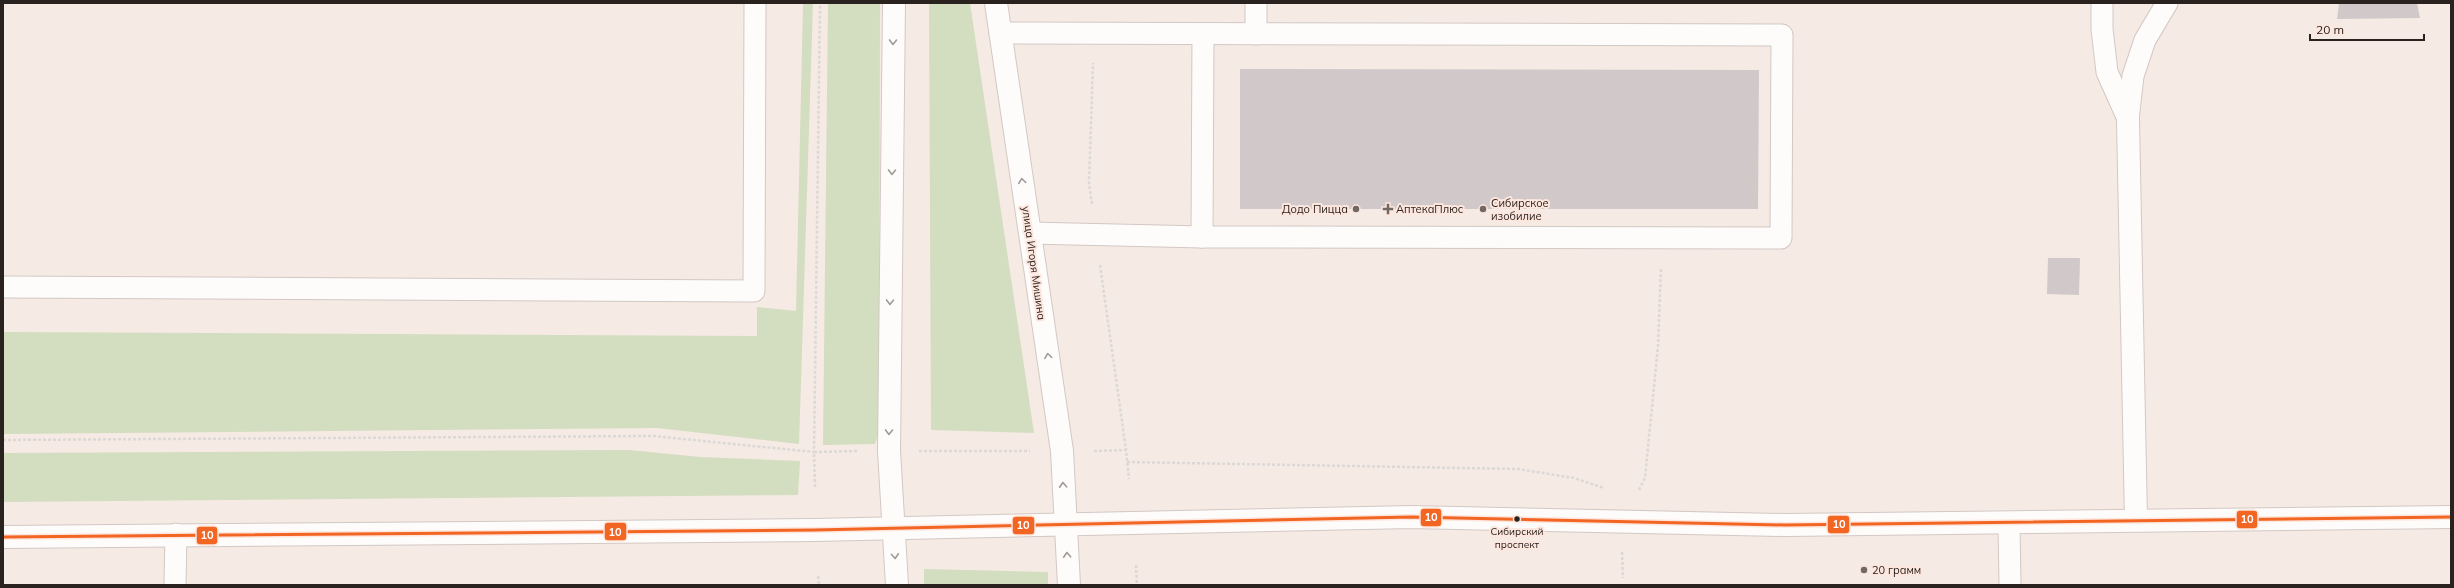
<svg xmlns="http://www.w3.org/2000/svg" width="2454" height="588" viewBox="0 0 2454 588" font-family="Mulish,sans-serif">
<style>
.green{fill:#d3ddbf}
.building{fill:#d0c8c9}
.lines{fill:none;stroke-linecap:round;stroke-linejoin:round}
.service-casing{stroke:#d2c8c4;stroke-width:23}
.minor-casing{stroke:#d2c8c4;stroke-width:24}
.secondary-casing{stroke:#d2c8c4;stroke-width:24}
.path{stroke:#dcd8d6;stroke-width:2.5;stroke-dasharray:3 2;stroke-linecap:butt}
.service{stroke:#fefcfb;stroke-width:21}
.minor{stroke:#fefcfb;stroke-width:22}
.secondary{stroke:#fefcfb;stroke-width:22}
.bus-1-casing{stroke:#fde6dd;stroke-width:6}
.bus-1{stroke:#f26522;stroke-width:3}
.oneway{stroke:#9f9a98}
.poi-dot{fill:#716863;stroke:#fde6dd;stroke-width:1.5}
.bus-dot{fill:#2a221e;stroke:#fde6dd;stroke-width:1.5}
.labels{text-anchor:middle;stroke-width:4;stroke-linejoin:round;paint-order:stroke}
.bus-label{font-size:10px;fill:#2a221e;stroke:#fde6dd}
.poi-label{font-size:11px;fill:#2a221e;stroke:#fde6dd;text-anchor:start}
.street-label{font-size:11px;fill:#2a221e;stroke:#fde6dd}
.line-badge{stroke:#fde6dd;stroke-width:1.5}
.badge-label{font-size:11px;text-anchor:middle;font-weight:bold;fill:#fff}
</style>
<rect width="100%" height="100%" fill="#f6eae4"/>
<!-- green -->
<g class="green">
<polygon points="803,3 813,3 799,444 657,428 3,434 3,332 757,336 757,307 796,311"/>
<polygon points="828,3 880,3 879,431 875,444 823,445"/>
<polygon points="929,3 970,3 1034,433 931,430"/>
<polygon points="629,450 700,457 800,461 798,495 3,502 3,453"/>
<polygon points="924,569 1048,572 1048,585 924,585"/>
</g>
<!-- building -->
<g class="building">
<polygon points="2339,3 2417,3 2420,18 2337,19"/>
<polygon points="1240,69 1759,70 1758,209 1240,209"/>
<polygon points="2048,258 2080,258 2079,295 2047,294"/>
</g>
<g class="lines">
<defs>
<g id="service">
<polyline points="1256,3 1256,34"/>
<polyline points="2102,3 2102,29 2107,72 2128,119"/>
<polyline points="1000,33 1782,35 1781,238 1202,237 1030,233"/>
<polyline points="2128,120 2133,76 2145,40 2167,3"/>
<polyline points="1202,237 1203,34"/>
<polyline points="3,287 754,291 755,3"/>
<polyline points="2009,524 2010,585"/>
<polyline points="175,585 176,534"/>
</g>
<g id="minor">
<polyline points="894,3 889,451 897,585"/>
<polyline points="996,3 1062,451 1069,585"/>
<polyline points="2128,120 2136,520"/>
</g>
<polyline id="secondary" points="3,537 815,530 1411,517 1785,525 2451,517"/>
</defs>
<!-- service casing -->
<use href="#service" class="service-casing"/>
<!-- minor casing -->
<use href="#minor" class="minor-casing"/>
<!-- secondary casing -->
<use href="#secondary" class="secondary-casing"/>
<!-- path -->
<g class="path">
<polyline points="1092,204 1089,184 1093,63"/>
<polyline points="1100,265 1126,450"/>
<polyline points="3,440 653,436 814,452 820,3"/>
<polyline points="919,451 1030,451"/>
<polyline points="1094,451 1126,450 1129,479"/>
<polyline points="1127,462 1518,469 1574,478 1604,488"/>
<polyline points="815,487 814,452 858,451"/>
<polyline points="1639,490 1645,478 1658,346 1661,269"/>
<polyline points="1622,552 1623,578"/>
<polyline points="1136,565 1137,585"/>
<polyline points="818,576 819,585"/>
</g>
<!-- service -->
<use href="#service" class="service"/>
<!-- minor -->
<use href="#minor" class="minor"/>
<!-- secondary -->
<use href="#secondary" class="secondary"/>
<defs>
<polyline id="bus-1" points="3,537 815,530 1411,517 1785,525 2451,517"/>
</defs>
<!-- bus-1 casing -->
<use href="#bus-1" class="bus-1-casing"/>
<!-- bus-1 -->
<use href="#bus-1" class="bus-1"/>
</g>
<!-- one-way arrows -->
<defs><path id="oneway-chevron" d="M-2-3.5L2.5 0L-2 3.5" fill="none" stroke-width="1.6" stroke-linecap="round" stroke-linejoin="round"/></defs>
<g class="oneway">
<use href="#oneway-chevron" transform="translate(893 42) rotate(91)"/>
<use href="#oneway-chevron" transform="translate(892 172) rotate(91)"/>
<use href="#oneway-chevron" transform="translate(1022 181) rotate(-98)"/>
<use href="#oneway-chevron" transform="translate(890 302) rotate(91)"/>
<use href="#oneway-chevron" transform="translate(1048 356) rotate(-98)"/>
<use href="#oneway-chevron" transform="translate(889 432) rotate(91)"/>
<use href="#oneway-chevron" transform="translate(1063 485) rotate(-93)"/>
<use href="#oneway-chevron" transform="translate(1067 555) rotate(-93)"/>
<use href="#oneway-chevron" transform="translate(895 556) rotate(86)"/>
</g>
<!-- markers -->
<g class="poi-dot">
<circle cx="1356" cy="209" r="4"/>
<path d="M1386 203h4v4h4v4h-4v4h-4v-4h-4v-4h4z"/>
<circle cx="1483" cy="209" r="4"/>
<circle cx="1864" cy="570" r="4"/>
</g>
<circle class="bus-dot" cx="1517" cy="519" r="3.5"/>
<g class="labels">
<!-- bus labels -->
<g class="bus-label">
<text x="1517" y="535">Сибирский<tspan x="1517" dy="13">проспект</tspan></text>
</g>
<!-- poi labels -->
<g class="poi-label">
<text x="1491" y="207">Сибирское<tspan x="1491" dy="13">изобилие</tspan></text>
<text x="1348" y="213" text-anchor="end">Додо Пицца</text>
<text x="1396" y="213">АптекаПлюс</text>
<text x="1872" y="574">20 грамм</text>
</g>
<!-- street labels -->
<g class="street-label">
<text transform="translate(1034 263) rotate(82)" y="4">улица Игоря Мишина</text>
</g>
</g>
<g class="line-badge">
<rect x="1420" y="508" width="22" height="19" rx="4" fill="#f26522"/>
<rect x="2236" y="510" width="22" height="19" rx="4" fill="#f26522"/>
<rect x="1827" y="515" width="23" height="19" rx="4" fill="#f26522"/>
<rect x="1012" y="516" width="23" height="19" rx="4" fill="#f26522"/>
<rect x="604" y="522" width="23" height="19" rx="4" fill="#f26522"/>
<rect x="196" y="526" width="22" height="19" rx="4" fill="#f26522"/>
</g>
<g class="badge-label">
<text x="1431" y="521">10</text>
<text x="2247" y="523">10</text>
<text x="1839" y="528">10</text>
<text x="1023" y="529">10</text>
<text x="615" y="536">10</text>
<text x="207" y="539">10</text>
</g>
<!-- border -->
<rect width="2454" height="588" fill="none" stroke="#2a221e" stroke-width="8"/>
<!-- scale -->
<path d="M2310 34v6h114v-6" fill="none" stroke="#2a221e" stroke-width="2"/>
<text x="2316" y="34" font-size="12" fill="#2a221e" stroke="#fde6dd" stroke-width="3" paint-order="stroke">20 m</text>
</svg>
